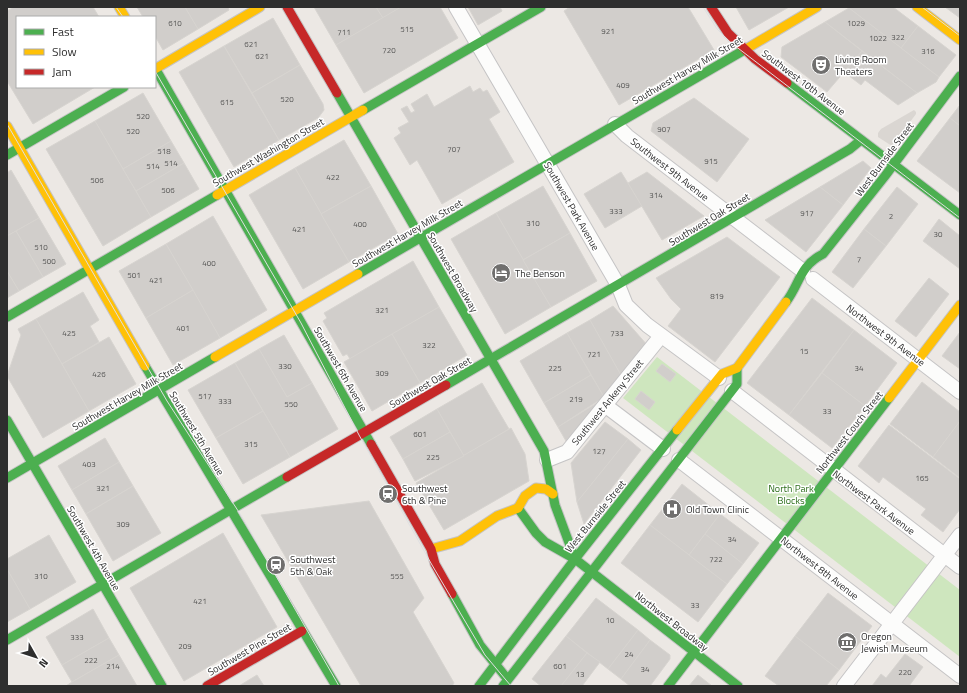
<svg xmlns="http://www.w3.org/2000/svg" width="967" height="693" viewBox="0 0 967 693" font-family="'Titillium Web',sans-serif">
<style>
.green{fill:#cee6be}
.plaza{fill:#dad6d2}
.building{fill:#d1cecb;stroke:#d7d4d0}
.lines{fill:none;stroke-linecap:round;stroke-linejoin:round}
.street-casing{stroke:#c5c4c5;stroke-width:16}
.fast-casing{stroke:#c5c4c5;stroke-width:11}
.slow-casing{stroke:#c5c4c5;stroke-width:11}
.jam-casing{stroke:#c5c4c5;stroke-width:11}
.street{stroke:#fcfcfb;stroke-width:14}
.fast{stroke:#4caf50;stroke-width:9}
.slow{stroke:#ffc107;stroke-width:9}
.jam{stroke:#c62828;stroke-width:9}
.tram{stroke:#dfdfe1;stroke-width:1}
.labels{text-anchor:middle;stroke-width:3;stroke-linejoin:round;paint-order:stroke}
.number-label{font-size:8px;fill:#585857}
.poi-label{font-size:10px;fill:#2e2e2e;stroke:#fff;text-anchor:start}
.street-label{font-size:10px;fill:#2e2e2e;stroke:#fff}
.park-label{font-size:10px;fill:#2c6e1b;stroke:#fff}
</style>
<rect width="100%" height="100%" fill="#ece8e4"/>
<!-- green -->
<polygon class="green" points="657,357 960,590 960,657 623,398"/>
<!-- plaza -->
<polygon class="plaza" points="914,110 916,112 916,114 892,146 878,137 878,133 881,129"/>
<!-- building -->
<g class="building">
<polygon points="14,7 93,7 99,17 17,17 17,87 95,87 33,124 7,81 7,11"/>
<polygon points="137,7 185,7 198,29 163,50 155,36 155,17 143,17"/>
<polygon points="185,7 228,7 229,10 198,29"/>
<polygon points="314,7 376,7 383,18 336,45"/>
<polygon points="376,7 401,7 383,18"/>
<polygon points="401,7 440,7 458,38 364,93 336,45"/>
<polygon points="468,7 500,7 502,11 478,25"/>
<polygon points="570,7 688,7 714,50 619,105 564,11"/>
<polygon points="736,7 789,7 749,30"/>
<polygon points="851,7 893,7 918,26 901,48 849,8"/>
<polygon points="945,7 960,7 960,18"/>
<polygon points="849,8 939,77 936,82 917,93 825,22"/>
<polygon points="273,18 300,65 252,93 224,46"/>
<polygon points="825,22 862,51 827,92 781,57 782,47"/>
<polygon points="918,26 956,55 939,77 901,48"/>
<polygon points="224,46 279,140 234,167 179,72"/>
<polygon points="862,51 917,93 898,105 865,80 861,85 844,72"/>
<polygon points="300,65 323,104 324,110 318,118 279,140 252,93"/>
<polygon points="470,86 473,92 480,88 483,92 487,90 500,112 489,119 514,162 442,204 417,160 410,165 394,138 401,133 398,128 409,122 401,109 407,106 411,113 415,111 411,104 427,94 434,107"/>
<polygon points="143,93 171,141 123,169 95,121"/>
<polygon points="694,98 749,139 717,182 651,131 653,123"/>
<polygon points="960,105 960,126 950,118"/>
<polygon points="950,118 960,126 960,193 917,161"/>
<polygon points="95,121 151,217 103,246 46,149"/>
<polygon points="344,140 371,186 321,214 295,168"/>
<polygon points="171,141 184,163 136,191 123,169"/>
<polygon points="863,161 871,168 843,205 820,187"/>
<polygon points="184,163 199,189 151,217 136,191"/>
<polygon points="295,168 349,262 303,289 249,195"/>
<polygon points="11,170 39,218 7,236 7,173"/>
<polygon points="621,172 642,206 605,228 584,194"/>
<polygon points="647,172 704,216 662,240 628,183"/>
<polygon points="371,186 398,234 349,262 321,214"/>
<polygon points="543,186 570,233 523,260 496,213"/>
<polygon points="820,187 843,205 806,252 765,220"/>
<polygon points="897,187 918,204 886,246 864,229"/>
<polygon points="496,213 551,307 505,334 451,239"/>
<polygon points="213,216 267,310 220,338 166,244"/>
<polygon points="39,218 66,264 43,277 16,231"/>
<polygon points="939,219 960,236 960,269 923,241"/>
<polygon points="864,229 886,246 853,288 832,272"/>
<polygon points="16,231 43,277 19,291 7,271 7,236"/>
<polygon points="570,233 597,281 551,307 523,260"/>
<polygon points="727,237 780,277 715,362 668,326 681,309 671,299 656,278"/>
<polygon points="166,244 193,290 146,318 119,271"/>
<polygon points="413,261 439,307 350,359 347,354 343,356 323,321 327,318 324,313"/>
<polygon points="7,271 19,291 7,298"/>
<polygon points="929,278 949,294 916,337 895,321"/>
<polygon points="193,290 220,338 173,365 146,318"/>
<polygon points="83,292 99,320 90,326 99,342 62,364 36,319"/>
<polygon points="812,298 854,330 789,415 747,383"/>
<polygon points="613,306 648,346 622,377 590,320"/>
<polygon points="439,307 467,355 420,383 392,334"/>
<polygon points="36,319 89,411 43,438 7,376 21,335 18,329"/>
<polygon points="590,320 622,377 604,397 567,333"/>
<polygon points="854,330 897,363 865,406 822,373"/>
<polygon points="960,332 960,369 942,356"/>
<polygon points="567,333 591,375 544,403 520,361"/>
<polygon points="392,334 420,383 372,411 344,362"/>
<polygon points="284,335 312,383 287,397 259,349"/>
<polygon points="109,337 136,384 89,411 62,364"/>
<polygon points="259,349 287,397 312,383 338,429 290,457 235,363"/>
<polygon points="235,363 263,411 216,438 188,390"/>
<polygon points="662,364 676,374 670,382 656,371"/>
<polygon points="822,373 865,406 832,448 789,415"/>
<polygon points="591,375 604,397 558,427 544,403"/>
<polygon points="922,382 960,412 960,421 933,457 890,424"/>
<polygon points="482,383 509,429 464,456 437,409"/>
<polygon points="641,391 655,402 649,410 635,399"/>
<polygon points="600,401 566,441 558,427"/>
<polygon points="437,409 450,432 403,459 390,437"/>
<polygon points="263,411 290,457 243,484 216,438"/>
<polygon points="960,421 960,478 933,457"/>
<polygon points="605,422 628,439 577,502 571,463"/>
<polygon points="889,425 960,479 960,509 943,532 921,515 926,509 883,477 879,483 858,466"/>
<polygon points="511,428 525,454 529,481 444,530 416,483"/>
<polygon points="450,432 464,456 415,481 403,459"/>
<polygon points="105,438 119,462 72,490 58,466"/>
<polygon points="628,439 641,450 584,524 577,502"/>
<polygon points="119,462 133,486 86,514 72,490"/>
<polygon points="682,484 720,514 689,555 650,525"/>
<polygon points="133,486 161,533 113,561 86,514"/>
<polygon points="369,501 424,598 413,612 454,683 452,686 361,686 261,515"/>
<polygon points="720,514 759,543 743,564 705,534"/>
<polygon points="650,525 727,584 698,622 621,563"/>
<polygon points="223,533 277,627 184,681 130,588"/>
<polygon points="705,534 743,564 727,584 689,555"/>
<polygon points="49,535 76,582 30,609 7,569 7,559"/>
<polygon points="7,569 30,609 7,622"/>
<polygon points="828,593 872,626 839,670 795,636"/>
<polygon points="596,598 638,630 608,669 566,636"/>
<polygon points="93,609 109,638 62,665 46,637"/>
<polygon points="638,630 650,640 621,679 608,669"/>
<polygon points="566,636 587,653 561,686 541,686 532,679"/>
<polygon points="795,636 839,670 826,686 779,686 765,676"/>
<polygon points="109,638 119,655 72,682 62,665"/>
<polygon points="650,640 670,655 670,659 650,686 630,686 621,679"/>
<polygon points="587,653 600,662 582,686 561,686"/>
<polygon points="905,654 923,667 909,686 872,686 881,674 886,678"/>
<polygon points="119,655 137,686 66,686 72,682"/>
<polygon points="257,675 264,686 239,686"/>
<polygon points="698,675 712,686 689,686"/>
</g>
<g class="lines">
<defs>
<g id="street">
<polyline points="456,7 618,285 626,305 647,325 719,378"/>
<polyline points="615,124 627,136 803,271"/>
<polyline points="813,279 960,392"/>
<polyline points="732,391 960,567"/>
<polyline points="606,406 663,449"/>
<polyline points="547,460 567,452 661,336"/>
<polyline points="679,460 960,676"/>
<polyline points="844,686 960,535"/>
</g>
<g id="fast">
<polyline points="155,68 371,444"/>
<polyline points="787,83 960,215"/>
<polyline points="337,93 544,451 555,505 575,559"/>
<polyline points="363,110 541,7"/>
<polyline points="7,155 124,87"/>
<polyline points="358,274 746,49"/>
<path d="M 786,302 C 800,284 799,266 823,254 L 885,176 L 960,76"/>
<polyline points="7,317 217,195"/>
<polyline points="145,366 336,686"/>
<polyline points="446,385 850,149 861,140"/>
<polyline points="7,420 162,686"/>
<polyline points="7,478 215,357"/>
<polyline points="518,508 536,533 545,542 575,559 738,686"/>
<polyline points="452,594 480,645 505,676"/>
<polyline points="7,640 287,477"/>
<polyline points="479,686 575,559 677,430"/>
<polyline points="503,686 737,384 737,368"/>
<polyline points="668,686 889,398"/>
</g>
<g id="slow">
<polyline points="119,7 125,17"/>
<polyline points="917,7 960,40"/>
<polyline points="746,49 817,7"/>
<polyline points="155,69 260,7"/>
<polyline points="7,126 145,366"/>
<polyline points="217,195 363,110"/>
<polyline points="215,357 358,274"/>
<polyline points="889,398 960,305"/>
<polyline points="677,430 722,374 737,368 786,302"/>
<polyline points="518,508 525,496 536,488 546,489 553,494"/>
<polyline points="431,549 460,541 497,516 518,508"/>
</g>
<g id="jam">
<polyline points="287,7 337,93"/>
<polyline points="711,7 728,33 755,59 787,83"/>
<polyline points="371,444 431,549 435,564 452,594"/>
<polyline points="287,477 446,385"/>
<polyline points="207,686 302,631"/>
</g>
</defs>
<!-- street casing -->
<use href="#street" class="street-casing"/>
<!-- fast casing -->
<use href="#fast" class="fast-casing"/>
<!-- slow casing -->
<use href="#slow" class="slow-casing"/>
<!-- jam casing -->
<use href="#jam" class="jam-casing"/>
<!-- street -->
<use href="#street" class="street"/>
<!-- fast -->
<use href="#fast" class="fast"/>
<!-- slow -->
<use href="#slow" class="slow"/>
<!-- jam -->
<use href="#jam" class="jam"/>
<!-- tram -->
<g class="tram">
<polyline points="116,7 123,17"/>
<polyline points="703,7 717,29 730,42 960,218"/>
<polyline points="922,7 960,36"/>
<polyline points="155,71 301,323 359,435 432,565 485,655 511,686"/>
<polyline points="7,124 167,401 244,520 339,686"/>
</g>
</g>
<!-- icons -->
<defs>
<symbol id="theatre-disc" viewBox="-11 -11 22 22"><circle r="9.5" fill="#706f6e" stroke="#fff"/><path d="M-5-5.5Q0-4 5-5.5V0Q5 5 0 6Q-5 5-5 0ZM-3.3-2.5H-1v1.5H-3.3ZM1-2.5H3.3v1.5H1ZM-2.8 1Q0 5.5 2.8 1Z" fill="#fff"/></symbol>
<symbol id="hotel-disc" viewBox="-11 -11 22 22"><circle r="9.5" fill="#706f6e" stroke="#fff"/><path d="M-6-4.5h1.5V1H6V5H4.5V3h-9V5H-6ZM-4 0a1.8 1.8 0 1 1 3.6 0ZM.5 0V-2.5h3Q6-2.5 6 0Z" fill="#fff"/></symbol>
<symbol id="station-disc" viewBox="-11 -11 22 22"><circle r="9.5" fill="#706f6e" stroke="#fff"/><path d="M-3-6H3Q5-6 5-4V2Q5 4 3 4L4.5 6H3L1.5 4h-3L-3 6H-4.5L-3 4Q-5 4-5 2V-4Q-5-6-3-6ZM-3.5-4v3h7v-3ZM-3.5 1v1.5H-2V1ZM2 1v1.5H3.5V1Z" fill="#fff"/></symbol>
<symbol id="hospital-disc" viewBox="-11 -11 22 22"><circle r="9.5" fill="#706f6e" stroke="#fff"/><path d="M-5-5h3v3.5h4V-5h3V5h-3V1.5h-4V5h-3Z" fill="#fff"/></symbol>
<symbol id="museum-disc" viewBox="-11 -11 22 22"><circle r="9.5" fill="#706f6e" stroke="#fff"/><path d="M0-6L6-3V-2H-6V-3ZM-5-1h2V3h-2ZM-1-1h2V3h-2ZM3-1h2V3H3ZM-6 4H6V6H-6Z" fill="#fff"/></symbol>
</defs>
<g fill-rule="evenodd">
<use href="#theatre-disc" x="810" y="54" width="22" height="22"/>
<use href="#hotel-disc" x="490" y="262" width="22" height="22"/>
<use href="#station-disc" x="377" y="483" width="22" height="22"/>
<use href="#hospital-disc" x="661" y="498" width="22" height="22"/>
<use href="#station-disc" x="265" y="554" width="22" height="22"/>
<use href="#museum-disc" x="836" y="631" width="22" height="22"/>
</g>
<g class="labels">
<!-- number labels -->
<g class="number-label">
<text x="175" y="26">610</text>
<text x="856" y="26">1029</text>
<text x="407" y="32">515</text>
<text x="608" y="34">921</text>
<text x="344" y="35">711</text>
<text x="898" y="40">322</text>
<text x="878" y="41">1022</text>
<text x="251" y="47">621</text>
<text x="389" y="53">720</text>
<text x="928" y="54">316</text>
<text x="262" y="59">621</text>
<text x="623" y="88">409</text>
<text x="287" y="102">520</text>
<text x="227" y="105">615</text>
<text x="143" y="119">520</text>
<text x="664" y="132">907</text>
<text x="133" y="134">520</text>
<text x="454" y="152">707</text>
<text x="164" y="154">518</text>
<text x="711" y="164">915</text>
<text x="171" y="166">514</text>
<text x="153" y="169">514</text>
<text x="333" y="180">422</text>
<text x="97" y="183">506</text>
<text x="168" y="193">506</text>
<text x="656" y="198">314</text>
<text x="616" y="214">333</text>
<text x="807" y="216">917</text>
<text x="891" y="219">2</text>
<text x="533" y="226">310</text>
<text x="360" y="227">400</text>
<text x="299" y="232">421</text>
<text x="938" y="237">30</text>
<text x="41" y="250">510</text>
<text x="859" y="262">7</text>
<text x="49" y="264">500</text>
<text x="209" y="266">400</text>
<text x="134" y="278">501</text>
<text x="156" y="283">421</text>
<text x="717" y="299">819</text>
<text x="382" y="313">321</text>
<text x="183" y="331">401</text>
<text x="69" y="336">425</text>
<text x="617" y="336">733</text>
<text x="429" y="348">322</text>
<text x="804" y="354">15</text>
<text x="594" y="357">721</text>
<text x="285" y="369">330</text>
<text x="555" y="371">225</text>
<text x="859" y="371">34</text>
<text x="382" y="376">309</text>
<text x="99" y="377">426</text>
<text x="205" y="399">517</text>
<text x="576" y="402">219</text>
<text x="225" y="404">333</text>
<text x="291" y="407">550</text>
<text x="827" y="414">33</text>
<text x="420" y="437">601</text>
<text x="251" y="447">315</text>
<text x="599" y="454">127</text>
<text x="433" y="460">225</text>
<text x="89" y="467">403</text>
<text x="922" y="481">165</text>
<text x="103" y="491">321</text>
<text x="123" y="527">309</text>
<text x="732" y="542">34</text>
<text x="716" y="562">722</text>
<text x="41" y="579">310</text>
<text x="397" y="579">555</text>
<text x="200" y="604">421</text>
<text x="695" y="608">33</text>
<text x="610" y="623">10</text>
<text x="77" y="640">333</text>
<text x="185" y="649">209</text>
<text x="629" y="657">24</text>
<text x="91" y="663">222</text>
<text x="113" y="669">214</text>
<text x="560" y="669">601</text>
<text x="645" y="672">34</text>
<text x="905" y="675">220</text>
<text x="580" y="677">13</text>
</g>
<!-- poi labels -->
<g class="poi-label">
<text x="835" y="63">Living Room<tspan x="835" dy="12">Theaters</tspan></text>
<text x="515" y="277">The Benson</text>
<text x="402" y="492">Southwest<tspan x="402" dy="12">6th &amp; Pine</tspan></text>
<text x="686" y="513">Old Town Clinic</text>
<text x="290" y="563">Southwest<tspan x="290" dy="12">5th &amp; Oak</tspan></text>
<text x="861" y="640">Oregon<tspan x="861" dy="12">Jewish Museum</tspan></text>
</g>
<!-- street labels -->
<g class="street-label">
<text transform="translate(687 70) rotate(-30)" y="4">Southwest Harvey Milk Street</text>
<text transform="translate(804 82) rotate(37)" y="4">Southwest 10th Avenue</text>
<text transform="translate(268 152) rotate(-30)" y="4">Southwest Washington Street</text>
<text transform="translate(884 159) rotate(-53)" y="4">West Burnside Street</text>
<text transform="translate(670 169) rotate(38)" y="4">Southwest 9th Avenue</text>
<text transform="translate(572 206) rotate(60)" y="4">Southwest Park Avenue</text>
<text transform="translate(709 219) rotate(-31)" y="4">Southwest Oak Street</text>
<text transform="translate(407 233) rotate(-30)" y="4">Southwest Harvey Milk Street</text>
<text transform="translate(453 272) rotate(60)" y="4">Southwest Broadway</text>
<text transform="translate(886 335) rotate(37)" y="4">Northwest 9th Avenue</text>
<text transform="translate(341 369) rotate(60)" y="4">Southwest 6th Avenue</text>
<text transform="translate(430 382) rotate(-30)" y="4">Southwest Oak Street</text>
<text transform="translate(127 396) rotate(-30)" y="4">Southwest Harvey Milk Street</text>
<text transform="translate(607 402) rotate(-51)" y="4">Southwest Ankeny Street</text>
<text transform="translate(849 432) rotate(-52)" y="4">Northwest Couch Street</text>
<text transform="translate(197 433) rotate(59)" y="4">Southwest 5th Avenue</text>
<text transform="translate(874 502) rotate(37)" y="4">Northwest Park Avenue</text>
<text transform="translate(595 516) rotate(-51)" y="4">West Burnside Street</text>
<text transform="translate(94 548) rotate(60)" y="4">Southwest 4th Avenue</text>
<text transform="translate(820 568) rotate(38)" y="4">Northwest 8th Avenue</text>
<text transform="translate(672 621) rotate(38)" y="4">Northwest Broadway</text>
<text transform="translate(249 649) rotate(-30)" y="4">Southwest Pine Street</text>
</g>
<!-- park labels -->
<g class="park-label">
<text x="791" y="492">North Park<tspan x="791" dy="12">Blocks</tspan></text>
</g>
</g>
<!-- border -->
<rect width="967" height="693" fill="none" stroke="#2e2e2e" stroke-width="16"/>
<!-- legend -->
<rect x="16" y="16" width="140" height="72" fill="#ffffff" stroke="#ababab"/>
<rect x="24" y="29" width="20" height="6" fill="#4caf50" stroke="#ababab"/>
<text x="52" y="36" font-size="12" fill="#2e2e2e">Fast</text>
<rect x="24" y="49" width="20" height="6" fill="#ffc107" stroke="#ababab"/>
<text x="52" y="56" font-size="12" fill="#2e2e2e">Slow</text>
<rect x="24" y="69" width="20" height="6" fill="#c62828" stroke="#ababab"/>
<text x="52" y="76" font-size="12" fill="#2e2e2e">Jam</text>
<!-- north arrow -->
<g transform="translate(36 657) rotate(129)" stroke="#ffffff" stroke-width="3" paint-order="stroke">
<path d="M0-3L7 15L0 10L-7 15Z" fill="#2e2e2e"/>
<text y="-6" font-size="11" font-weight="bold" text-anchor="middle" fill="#2e2e2e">N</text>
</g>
</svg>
